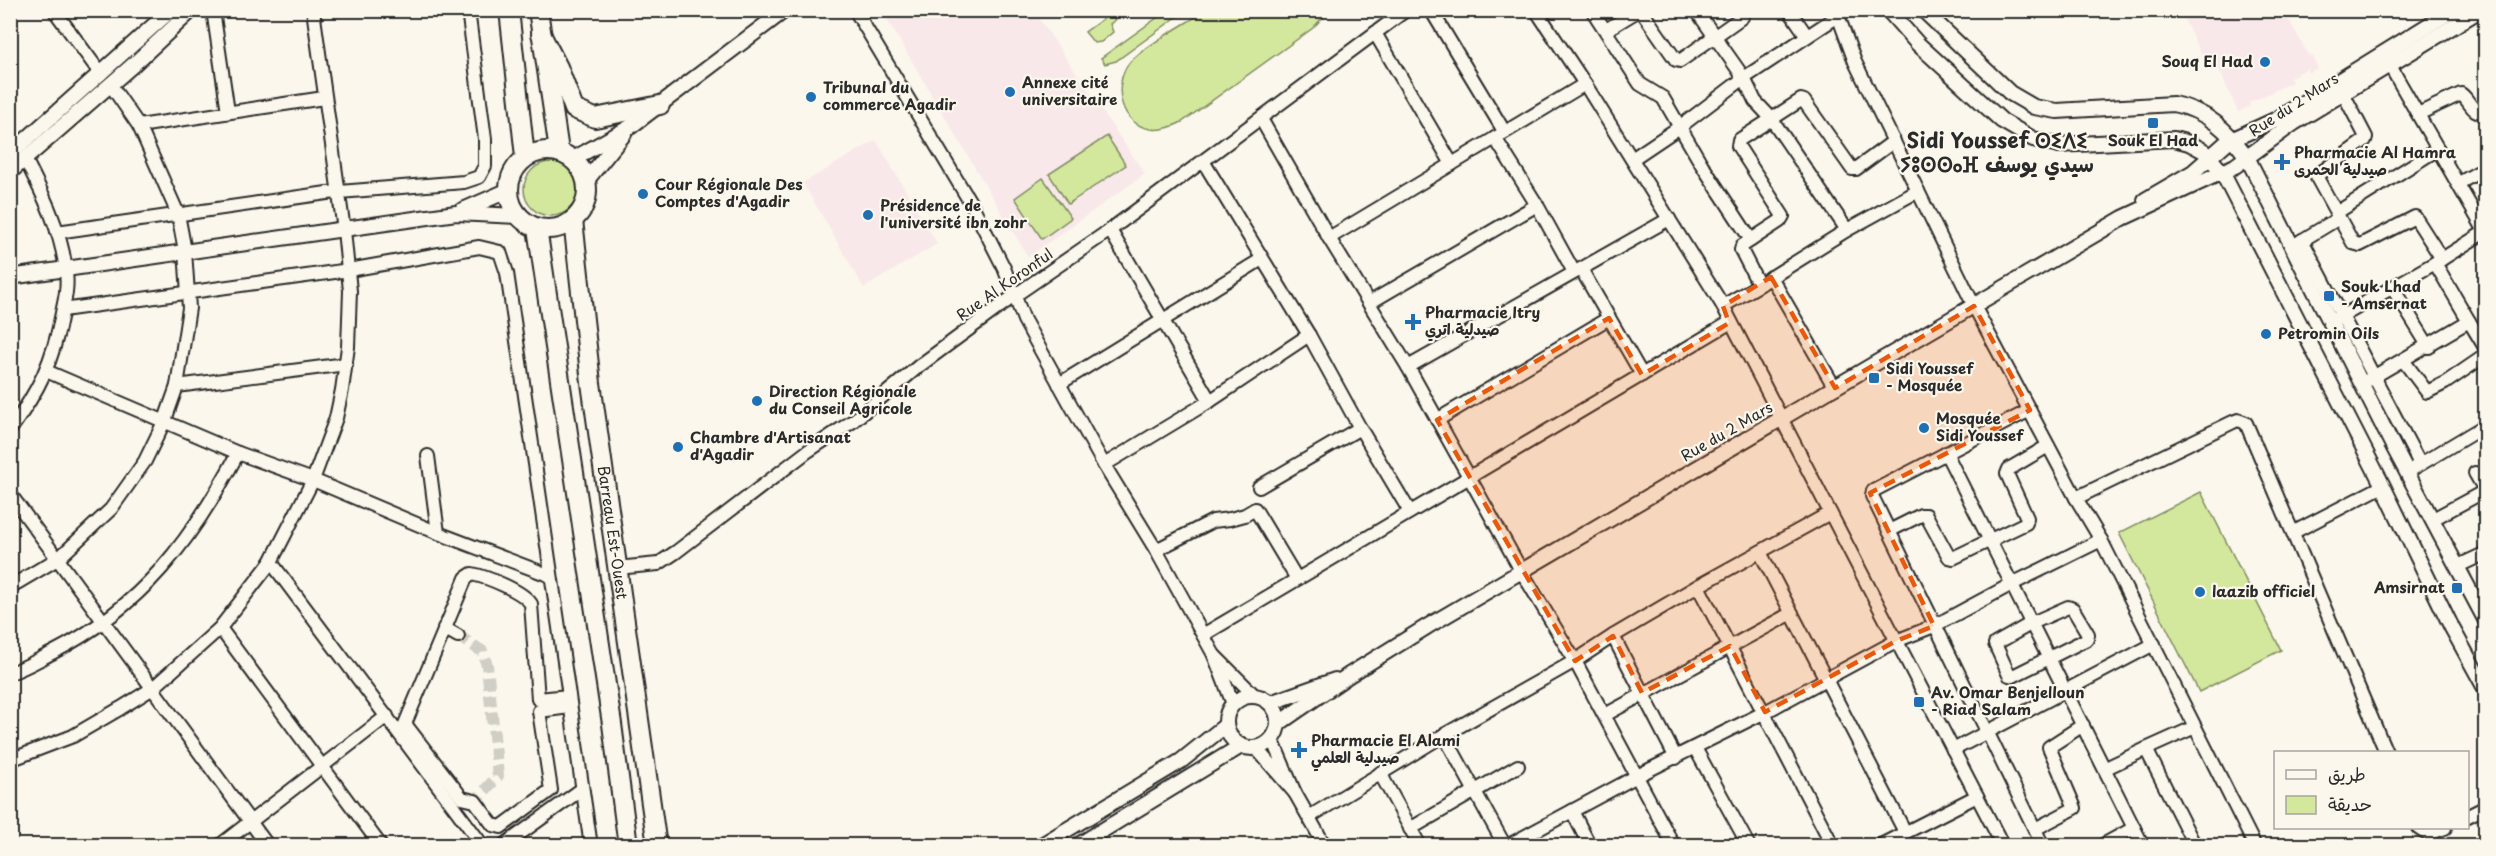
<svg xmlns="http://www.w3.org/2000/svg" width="2496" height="856" viewBox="0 0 2496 856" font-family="'Playpen Sans','Playpen Sans Arabic','Noto Sans Tifinagh',sans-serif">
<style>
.built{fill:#f9e8ea}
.green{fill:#d3e89d;stroke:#7f8a64;stroke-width:1.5}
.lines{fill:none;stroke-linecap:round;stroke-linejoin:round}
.minor-tunnel{stroke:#d1cec5;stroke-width:12;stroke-dasharray:12 6;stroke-linecap:butt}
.minor-casing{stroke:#2b2b2b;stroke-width:16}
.tertiary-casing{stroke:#2b2b2b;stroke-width:18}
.primary-casing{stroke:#2b2b2b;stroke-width:22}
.minor{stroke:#fbf7ec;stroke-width:12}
.tertiary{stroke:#fbf7ec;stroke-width:14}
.primary{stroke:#fbf7ec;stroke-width:18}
.marked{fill:#e8590c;fill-opacity:0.2;stroke:#e8590c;stroke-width:4.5;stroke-dasharray:12 8;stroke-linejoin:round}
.poi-dot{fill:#1f6fb2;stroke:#fbf7ec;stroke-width:2}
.labels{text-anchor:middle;stroke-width:4.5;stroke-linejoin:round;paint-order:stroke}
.poi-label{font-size:15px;font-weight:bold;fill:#2b2b2b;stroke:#fbf7ec;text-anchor:start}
.street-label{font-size:15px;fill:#2b2b2b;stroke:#fbf7ec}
.district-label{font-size:21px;font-weight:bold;fill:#2b2b2b;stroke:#fbf7ec}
</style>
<rect width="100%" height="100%" fill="#fbf7ec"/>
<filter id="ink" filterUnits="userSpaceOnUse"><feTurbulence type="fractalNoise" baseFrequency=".0167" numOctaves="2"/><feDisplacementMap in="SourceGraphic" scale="12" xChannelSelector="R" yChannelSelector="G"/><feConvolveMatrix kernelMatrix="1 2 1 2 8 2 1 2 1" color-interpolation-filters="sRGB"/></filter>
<g filter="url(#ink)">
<!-- built -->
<g class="built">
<polygon points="882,11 1034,11 1145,174 1028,257"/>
<polygon points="2180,11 2284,11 2309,56 2311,55 2318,68 2309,73 2306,69 2290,78 2292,82 2249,103 2250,106 2238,112 2215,61 2206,64"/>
<polygon points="876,140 937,244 864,288 803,183"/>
</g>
<!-- green -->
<g class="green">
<polygon points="1168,10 1185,11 1116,61 1105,64 1101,58"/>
<path d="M 1205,11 L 1326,11 L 1324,16 L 1313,28 L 1182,122 C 1174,126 1161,131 1151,129 C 1120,125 1112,86 1129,63 C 1141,48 1187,23 1205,11 Z"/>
<polygon points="1111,13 1115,20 1110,24 1113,32 1101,42 1094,43 1085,32"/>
<polygon points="1107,136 1126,165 1068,204 1049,174"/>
<circle cx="551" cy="189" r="27"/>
<polygon points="1043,178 1071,218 1042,239 1015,198"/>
<polygon points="2201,492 2281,650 2199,692 2119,533"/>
</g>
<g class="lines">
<!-- minor-tunnel -->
<polyline class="minor-tunnel" points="458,636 482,651 487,665 498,776 478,798"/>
<defs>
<g id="minor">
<polyline points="54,10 101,74"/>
<polyline points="213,10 228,112"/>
<polyline points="855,10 973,207 1004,268 1024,320 1104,465 1156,550 1214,655"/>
<polyline points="1431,10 1504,131"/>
<polyline points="1536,10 1585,84 1723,306 2003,846"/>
<polyline points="1592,10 1640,84 1663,98 1702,165 1751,240"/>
<polyline points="1641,10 1676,60 1680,61 1742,17 1741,10"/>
<polyline points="1696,10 1744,78 1755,101 1771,118 1847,230"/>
<polyline points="1789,10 1807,36"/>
<polyline points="1836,10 1855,62 1974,306 2076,498 2101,540 2255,846"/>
<polyline points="1606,30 1639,10"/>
<polyline points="1375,33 1452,164"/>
<polyline points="2389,64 2486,233"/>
<polyline points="110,84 139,126 324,98"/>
<polyline points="2343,93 2366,137 2365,140 2316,176 2353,243 2360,245 2415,217 2442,259"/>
<path d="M 2418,114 L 2461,94 C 2470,100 2472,116 2486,111"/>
<polyline points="1261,119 1329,238 1408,367 1522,572 1575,661 1674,846"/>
<polyline points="1495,138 1537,205 1574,272"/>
<polyline points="1632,159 1681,126 1744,78 1838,16"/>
<polyline points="1203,161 1309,335 1360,428 1410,512"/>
<polyline points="2459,183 2486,168"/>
<polyline points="2336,213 2438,149"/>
<polyline points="1110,230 1210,401"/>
<polyline points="57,232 327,193 464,182 479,177 485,166 485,139 468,10"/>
<polyline points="1329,238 1585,84"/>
<polyline points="2302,240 2420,464"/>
<polyline points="2296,244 2339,218"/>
<polyline points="2435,263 2469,321"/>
<polyline points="1581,269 1642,375"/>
<polyline points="1771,277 1835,388"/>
<polyline points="1759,285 1847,230 1918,191"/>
<polyline points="2392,287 2429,347"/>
<polyline points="1369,303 1537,205"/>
<polyline points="1723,306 1759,285 1741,250 1742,246 1780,221 1783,216 1738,146 1739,140 1801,100 1804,101 1852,169 1856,169 1894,141"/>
<polyline points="63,310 349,270 479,247 500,252 507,273 591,846"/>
<polyline points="2337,319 2442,259 2486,231"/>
<polyline points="2403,360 2427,392 2445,383 2486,355"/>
<polyline points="1408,367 1669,219"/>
<polyline points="46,371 238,453 313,480 438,533 551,576"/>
<polyline points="2368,380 2469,321 2486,349"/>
<polyline points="1059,384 1262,259"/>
<polyline points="177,386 346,364"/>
<polyline points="2030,410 1873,491 1872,496 2043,846"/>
<polyline points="1437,420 1609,318"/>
<path d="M 10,430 C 39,390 53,362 62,313 C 65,299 68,287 66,272 C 62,232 43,194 25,159"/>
<polyline points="1946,453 2143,846"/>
<polyline points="428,456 438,533"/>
<polyline points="1104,465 1210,401 1309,335"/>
<polyline points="2414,468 2486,425"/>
<polyline points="2475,473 2486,492"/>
<polyline points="1259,487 1360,428"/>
<polyline points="10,494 268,846"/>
<polyline points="2076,498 2233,422 2238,420 2246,423 2386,752"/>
<polyline points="2433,519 2485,491"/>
<polyline points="1889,531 1921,515 1926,515 1949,557 1953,558 2026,523 2027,518 2007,474 2009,469 2048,446"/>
<polyline points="2294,532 2383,486"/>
<polyline points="1156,550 1213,521 1230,519 1245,515 1255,509 1297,579"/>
<polyline points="1760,552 1905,832"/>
<polyline points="271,562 483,846"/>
<polyline points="2458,566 2486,553"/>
<polyline points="617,568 658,564 676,552 808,451 853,421 919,366 1014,296 1110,230 1406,10"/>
<polyline points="1698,586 1833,846"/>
<polyline points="10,587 59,558 111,509 145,461 165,420 177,386 189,308 185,251 178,214 139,126"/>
<polygon points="2068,607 2073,609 2088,634 2087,639 2013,676 2009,675 1995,644 2032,623"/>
<polyline points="220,628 381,846"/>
<polyline points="444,628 458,636"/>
<polyline points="1203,635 1731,322"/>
<polyline points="1613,636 1676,758"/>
<path d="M 10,673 C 25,668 38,660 52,653 C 142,607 192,540 238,453"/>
<path d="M 569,696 L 538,699 L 531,604 C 523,591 487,577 472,574 L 466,578 L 405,724 L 462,798 L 475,801 L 493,825 L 501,827 L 551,790 L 539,711 L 570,707"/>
<polyline points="1233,704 1214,655 1255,696"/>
<polyline points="1605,715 1792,613"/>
<polyline points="1444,735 1505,846"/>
<polyline points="1256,748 1295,793 1272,739"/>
<polyline points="1695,748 1749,846"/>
<polyline points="2146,749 2195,727"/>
<polyline points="1953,750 2154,644"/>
<polyline points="10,760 73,736 121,708 153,688 220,628 271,562 313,480 336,418 342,390 348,347 350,291 344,230 313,10"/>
<polyline points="2106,768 2146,749 2195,846"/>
<polyline points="1380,773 1420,846"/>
<polyline points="1295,793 1325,846"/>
<polyline points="1572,811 1590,846"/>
<polyline points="2468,816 2486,807"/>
<polyline points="1309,817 1444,735 1575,661 1613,636 1698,586 1830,513"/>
<polyline points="2418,828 2427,834 2445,828"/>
<polyline points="1410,829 1518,766"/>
<polyline points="2035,829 2075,808 2049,747 2083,725"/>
<polyline points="219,846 387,716"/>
<polyline points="503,846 582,789"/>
<polyline points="1507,846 1637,776 1765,712 1896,641 1934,626 2012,584 2101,540"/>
<polyline points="1879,846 1977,796"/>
<polyline points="2101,846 2134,828"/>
</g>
<g id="tertiary">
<polyline points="1888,10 1918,44 2002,121 2033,139 2059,145 2174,139 2189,143 2204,151 2222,172 2383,486 2452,628 2486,690"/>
<path d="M 1923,10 L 2010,93 L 2034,107 L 2057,111 L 2173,104 C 2207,110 2228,131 2247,157 L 2394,448 L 2486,621"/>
<polyline points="10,154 171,10"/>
<polyline points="573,159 630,127 785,10"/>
<polyline points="10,172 134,64 192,10"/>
<polyline points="586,181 624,134"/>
<polyline points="2145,200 2193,172 2227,142 2277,119 2453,10"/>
<polyline points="461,211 509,190"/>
<polyline points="10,277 456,213 519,216"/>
<circle cx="1252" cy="722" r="26"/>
<polyline points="1270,703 1335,680"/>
<polyline points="1278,724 1349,675 1428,626 2123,218 2235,166 2294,123 2480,10"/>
<polyline points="1040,846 1181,761 1226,725"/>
<polyline points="1077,846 1241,746"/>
</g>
<g id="primary">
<polyline points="509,10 525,157"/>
<polyline points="538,10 559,151"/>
<polyline points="541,34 558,67 574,109 595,118 660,105"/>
<circle cx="548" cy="190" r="39"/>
<path id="s1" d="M 573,220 L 591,383 L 657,846"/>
<polyline points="537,228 612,724 628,846"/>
</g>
</defs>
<!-- minor casing -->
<use href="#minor" class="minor-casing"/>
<!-- tertiary casing -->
<use href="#tertiary" class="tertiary-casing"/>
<!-- primary casing -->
<use href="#primary" class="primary-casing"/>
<!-- minor -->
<use href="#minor" class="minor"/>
<!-- tertiary -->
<use href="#tertiary" class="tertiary"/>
<!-- primary -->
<use href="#primary" class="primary"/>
</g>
</g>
<!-- marked area -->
<path class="marked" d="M 1771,277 L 1835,388 L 1974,306 L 2030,410 L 1870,493 L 1934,626 L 1896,641 L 1765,712 L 1730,646 L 1642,693 L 1613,636 L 1575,661 L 1437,420 L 1609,318 L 1642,375 L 1729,323 L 1723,306 Z"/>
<!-- markers -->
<g class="poi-dot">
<circle cx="2265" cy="62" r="6"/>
<circle cx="1010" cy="92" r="6"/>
<circle cx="811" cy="97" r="6"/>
<rect x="2147" y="117" width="12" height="12" rx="3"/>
<path d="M2279 153h6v6h6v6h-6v6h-6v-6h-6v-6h6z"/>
<circle cx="643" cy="194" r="6"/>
<circle cx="868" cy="215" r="6"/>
<rect x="2323" y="290" width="12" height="12" rx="3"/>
<path d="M1410 313h6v6h6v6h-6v6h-6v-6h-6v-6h6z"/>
<circle cx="2266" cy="334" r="6"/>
<rect x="1868" y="372" width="12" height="12" rx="3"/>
<circle cx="757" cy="401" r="6"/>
<circle cx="1924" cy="428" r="6"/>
<circle cx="678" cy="447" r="6"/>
<rect x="2451" y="582" width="12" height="12" rx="3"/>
<circle cx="2200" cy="592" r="6"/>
<rect x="1913" y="696" width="12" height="12" rx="3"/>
<path d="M1296 741h6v6h6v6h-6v6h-6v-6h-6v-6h6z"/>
</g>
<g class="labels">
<!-- poi labels -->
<g class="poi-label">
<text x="2253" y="67" text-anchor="end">Souq El Had</text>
<text x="1022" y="88">Annexe cité<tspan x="1022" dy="17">universitaire</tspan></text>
<text x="823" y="93">Tribunal du<tspan x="823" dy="17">commerce Agadir</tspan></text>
<text x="2153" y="146" text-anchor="middle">Souk El Had</text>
<text x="2294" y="158">Pharmacie Al Hamra<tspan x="2294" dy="17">صيدلية الحمرى</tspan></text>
<text x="655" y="190">Cour Régionale Des<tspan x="655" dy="17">Comptes d'Agadir</tspan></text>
<text x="880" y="211">Présidence de<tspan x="880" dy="17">l'université ibn zohr</tspan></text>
<text x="2341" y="292">Souk Lhad<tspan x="2341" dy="17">- Amsernat</tspan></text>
<text x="1425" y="318">Pharmacie Itry<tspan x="1425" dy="17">صيدلية اتري</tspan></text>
<text x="2278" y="339">Petromin Oils</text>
<text x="1886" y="374">Sidi Youssef<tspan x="1886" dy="17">- Mosquée</tspan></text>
<text x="769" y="397">Direction Régionale<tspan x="769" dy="17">du Conseil Agricole</tspan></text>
<text x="1936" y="424">Mosquée<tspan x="1936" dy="17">Sidi Youssef</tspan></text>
<text x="690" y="443">Chambre d'Artisanat<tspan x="690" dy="17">d'Agadir</tspan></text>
<text x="2445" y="593" text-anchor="end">Amsirnat</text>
<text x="2212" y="597">laazib officiel</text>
<text x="1931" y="698">Av. Omar Benjelloun<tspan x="1931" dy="17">- Riad Salam</tspan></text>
<text x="1311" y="746">Pharmacie El Alami<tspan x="1311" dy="17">صيدلية العلمي</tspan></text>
</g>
<!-- street labels -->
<g class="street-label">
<text transform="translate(2294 105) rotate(-33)" y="5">Rue du 2 Mars</text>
<text transform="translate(1005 285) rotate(-35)" y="5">Rue Al Koronful</text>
<text transform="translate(1727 432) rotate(-30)" y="5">Rue du 2 Mars</text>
<text dy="5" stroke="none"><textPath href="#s1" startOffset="315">Barreau Est-Ouest</textPath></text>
</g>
<!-- district labels -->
<g class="district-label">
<text x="1997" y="148">Sidi Youssef ⵙⵉⴷⵉ<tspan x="1997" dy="24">ⵢⵓⵙⵙⴰⴼ سيدي يوسف</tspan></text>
</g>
</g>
<!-- margin -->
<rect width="2496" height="856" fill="none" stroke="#fbf7ec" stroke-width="36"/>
<rect x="18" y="18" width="2460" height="820" fill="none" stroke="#2b2b2b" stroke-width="2" filter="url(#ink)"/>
<!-- legend -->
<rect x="2274" y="751" width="195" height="78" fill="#fbf7ec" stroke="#a8a59f" stroke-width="1.5"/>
<rect x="2286" y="770" width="30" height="9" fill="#fbf7ec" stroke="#a8a59f" stroke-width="1.5"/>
<text x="2328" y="781" font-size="18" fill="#2b2b2b">طريق</text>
<rect x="2286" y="796" width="30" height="18" fill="#d3e89d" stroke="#a8a59f" stroke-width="1.5"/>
<text x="2328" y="811" font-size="18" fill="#2b2b2b">حديقة</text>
</svg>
